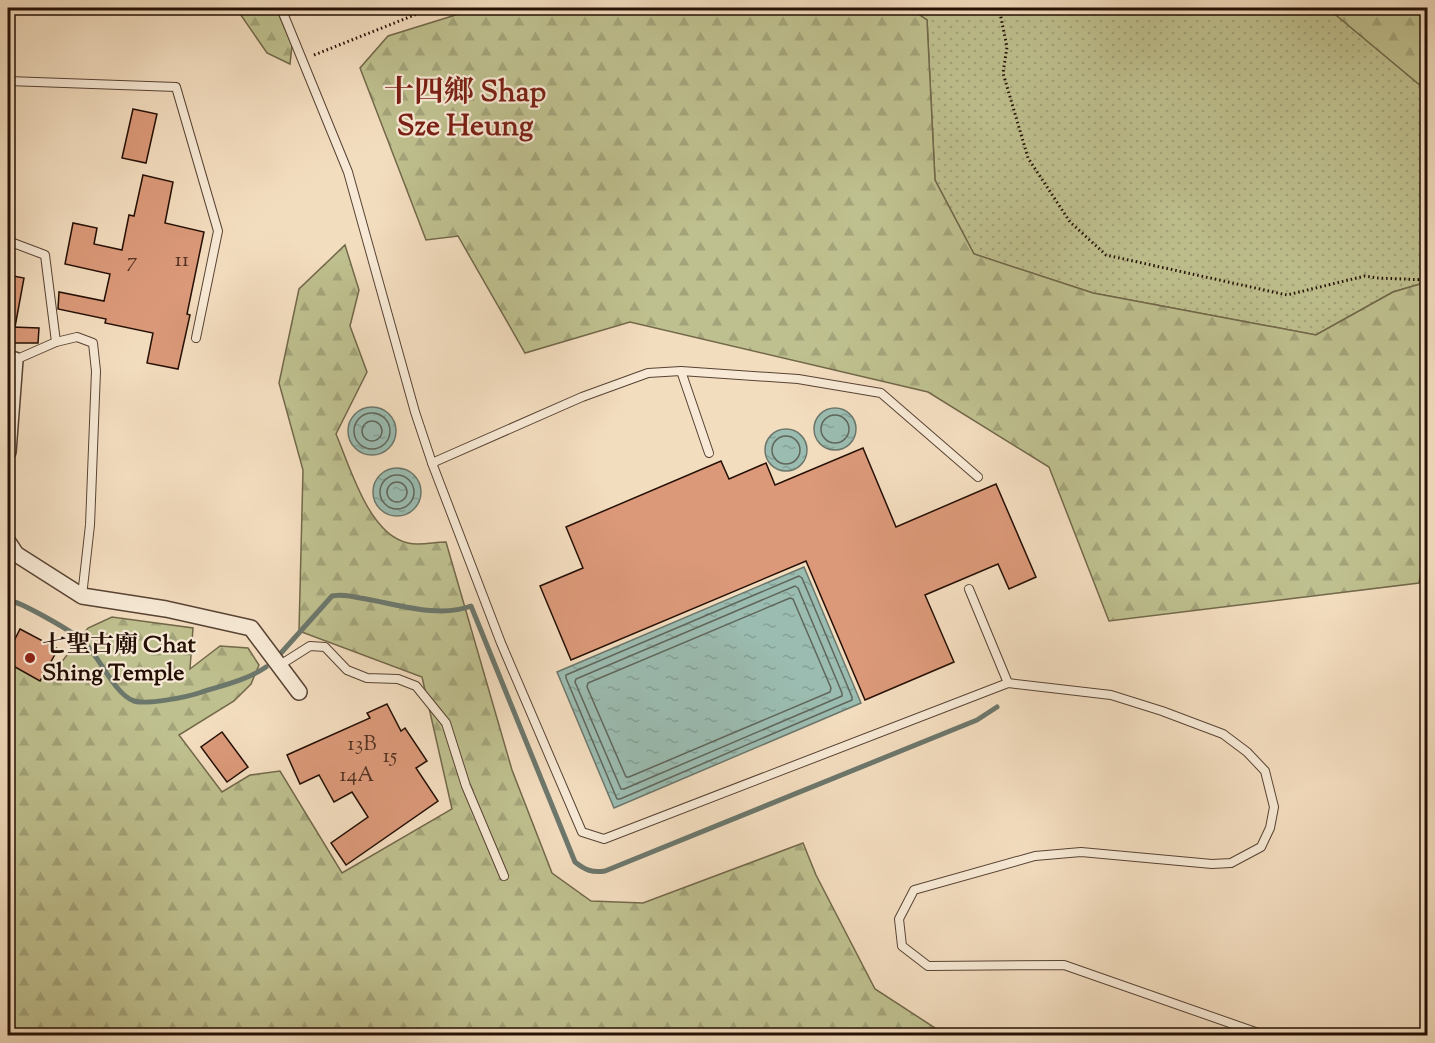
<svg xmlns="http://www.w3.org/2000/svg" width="1435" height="1043" viewBox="0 0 1435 1043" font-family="'Sorts Mill Goudy','Noto Serif TC',serif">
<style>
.grass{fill:url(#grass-dots);stroke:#72684a;stroke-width:1.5}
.forest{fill:url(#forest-firs);stroke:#72684a;stroke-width:1.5}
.water{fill:url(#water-ripples);stroke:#6c776c;stroke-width:1.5}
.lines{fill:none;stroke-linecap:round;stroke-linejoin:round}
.shore{stroke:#60665b;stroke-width:1.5}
.stream{stroke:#6c776c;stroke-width:5}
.building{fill:#db9979;stroke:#251005;stroke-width:1.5}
.service-casing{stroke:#584334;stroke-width:10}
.minor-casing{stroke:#584334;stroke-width:18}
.path{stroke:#251005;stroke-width:3;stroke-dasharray:1.5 3;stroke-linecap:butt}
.service{stroke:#f7e9d5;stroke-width:8}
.minor{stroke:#f7e9d5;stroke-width:15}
.poi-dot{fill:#8f2418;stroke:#f7e9d5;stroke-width:2}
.labels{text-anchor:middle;stroke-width:4.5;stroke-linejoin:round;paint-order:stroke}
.number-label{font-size:21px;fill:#523222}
.poi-label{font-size:24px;font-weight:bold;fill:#251005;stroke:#f7e9d5;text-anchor:start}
.district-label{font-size:30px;font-weight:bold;fill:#7a1f14;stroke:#f7e9d5}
</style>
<defs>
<pattern id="grass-dots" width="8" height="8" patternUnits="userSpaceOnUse" patternTransform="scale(1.5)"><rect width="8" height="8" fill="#bfc08f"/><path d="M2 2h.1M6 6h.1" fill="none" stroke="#a4a47a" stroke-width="1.8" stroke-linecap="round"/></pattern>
<pattern id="forest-firs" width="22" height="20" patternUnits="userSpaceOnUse" patternTransform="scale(1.5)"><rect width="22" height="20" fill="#bfc08f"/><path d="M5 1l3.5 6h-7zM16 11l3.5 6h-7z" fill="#a4a47a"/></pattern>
<pattern id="water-ripples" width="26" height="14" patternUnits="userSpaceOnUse" patternTransform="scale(1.5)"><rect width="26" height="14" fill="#9bbcb1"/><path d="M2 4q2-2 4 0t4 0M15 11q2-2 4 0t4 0" fill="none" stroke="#85a197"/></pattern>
</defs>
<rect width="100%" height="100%" fill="#f3ddbf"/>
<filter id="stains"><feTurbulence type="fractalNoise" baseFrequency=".00333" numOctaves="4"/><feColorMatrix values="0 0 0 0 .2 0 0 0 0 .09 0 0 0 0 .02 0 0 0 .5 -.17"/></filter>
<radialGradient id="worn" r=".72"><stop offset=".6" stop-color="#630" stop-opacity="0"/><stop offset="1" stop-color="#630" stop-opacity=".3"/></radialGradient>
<!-- grass -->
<polygon class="grass" points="909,8 1328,8 1427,91 1427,282 1393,292 1316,335 1093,293 974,254 935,180 927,20"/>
<!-- forest -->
<g class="forest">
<polygon points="236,8 276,8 292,45 290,64 267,53"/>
<polygon points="478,8 909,8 927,20 935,180 974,254 1093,293 1316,335 1393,292 1427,282 1428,529 1419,583 1109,621 1049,467 928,392 630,322 525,353 458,236 426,240 360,68 388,36"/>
<polygon points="1328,8 1427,8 1427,91 1331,11"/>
<path d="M 345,245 L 359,290 L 350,326 L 367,372 L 336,434 C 350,467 369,535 408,543 C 419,546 434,542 446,542 L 512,770 L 552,873 L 591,901 L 643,903 L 803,843 L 816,875 L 875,989 L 946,1035 L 8,1035 L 8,657 L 37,674 L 50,677 L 88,628 L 112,617 L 193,628 L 190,669 L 220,646 L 248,648 L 259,665 L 251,684 L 234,701 L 179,735 L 222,792 L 250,775 L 280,771 L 342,873 L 452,809 L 422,677 L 299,631 L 303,470 L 279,383 L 299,289 Z"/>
</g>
<!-- water -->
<g class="water">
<circle cx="372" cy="431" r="24"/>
<circle cx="835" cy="429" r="21"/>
<circle cx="786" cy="450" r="21"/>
<circle cx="397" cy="492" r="24"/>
<polygon points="804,567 861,703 614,808 557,672"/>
</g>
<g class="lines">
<!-- shore -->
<g class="shore">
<circle cx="372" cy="431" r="18"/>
<circle cx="835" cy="429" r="14"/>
<circle cx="372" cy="431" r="10"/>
<circle cx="786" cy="450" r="14"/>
<circle cx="397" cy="492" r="17"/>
<circle cx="397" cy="492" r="10"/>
<polygon points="799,576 802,578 852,697 852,700 620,799 617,799 566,678 566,675"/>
<polygon points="795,586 798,588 842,693 842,696 624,789 621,789 575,682 576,679"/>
<polygon points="790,598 793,599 831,688 830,692 629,777 626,777 587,687 588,683"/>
</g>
<!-- stream -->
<g class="stream">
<path d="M 8,600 C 21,602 74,632 84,642 C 99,656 115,695 134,701 C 147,705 188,697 202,692 C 224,685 247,680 266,667"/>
<path d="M 281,653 L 332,596 C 342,594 350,596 360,598 C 394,603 438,619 471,606 L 575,862 C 585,870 592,873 605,871 L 977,720 L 997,707"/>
</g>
</g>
<!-- building -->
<g class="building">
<polygon points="133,109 157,114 146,163 122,158"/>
<polygon points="143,175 173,182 165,223 204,232 187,314 190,315 178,369 147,363 153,333 105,323 106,319 58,309 59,292 104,301 110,274 65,264 73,223 97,228 94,244 122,250 129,215 134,216"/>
<polygon points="8,275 24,278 15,327 8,326"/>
<polygon points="12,327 39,328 38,343 11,343"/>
<polygon points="863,448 896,527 996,484 1036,577 1009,589 998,564 925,595 954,662 865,700 806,561 571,660 540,586 583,568 566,527 721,461 729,479 766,463 775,485"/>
<polygon points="20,629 58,649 40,681 8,663 8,653"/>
<polygon points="387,704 401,731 405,728 427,761 416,768 438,801 346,865 331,843 368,817 352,792 334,802 319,775 300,784 287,755 370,718 367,713"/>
<polygon points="222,732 248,767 227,782 201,747"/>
</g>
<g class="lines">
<defs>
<g id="service">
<polyline points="281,8 348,172 415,412 432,463 501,643 582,832 604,839 1008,683 1111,695 1162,711 1223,734 1247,752 1265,771 1274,807 1270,828 1261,847 1231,863 1212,864 1081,852 1035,856 914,890 899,919 902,946 928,966 1064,965 1267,1036"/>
<polyline points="8,81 176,87 218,231 196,338"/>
<polyline points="8,241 45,255 56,342"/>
<polyline points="15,360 56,342 77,337 93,343 96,371 90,525 82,596"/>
<polyline points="681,371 709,453"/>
<polyline points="432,463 582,397 648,373 681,371 798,379 881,393 978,477"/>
<polyline points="969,589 1008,683"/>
<polyline points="280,665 310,646 325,647 347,670 367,678 398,679 416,686 446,723 466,786 504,876"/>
</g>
<g id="minor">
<polyline points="8,362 15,360 8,452"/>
<polyline points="8,542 16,554 82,596 166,609 251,628 299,692"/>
</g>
</defs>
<!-- service casing -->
<use href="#service" class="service-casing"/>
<!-- minor casing -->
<use href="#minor" class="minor-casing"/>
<!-- path -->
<g class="path">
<polyline points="999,8 1007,47 1003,73 1028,158 1070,222 1106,255 1287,295 1365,276 1378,278 1428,280"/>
<polyline points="8,13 13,8"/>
<polyline points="314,55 432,8"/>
</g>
<!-- service -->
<use href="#service" class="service"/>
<!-- minor -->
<use href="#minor" class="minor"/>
</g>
<!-- markers -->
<circle class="poi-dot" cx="30" cy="658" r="6"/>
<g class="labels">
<!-- number labels -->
<g class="number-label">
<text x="182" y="266">11</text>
<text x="132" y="267">7</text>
<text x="362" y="750">13B</text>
<text x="390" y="762">15</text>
<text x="357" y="781">14A</text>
</g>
<!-- poi labels -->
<g class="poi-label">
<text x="42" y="652">七聖古廟 Chat<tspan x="42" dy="28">Shing Temple</tspan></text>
</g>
<!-- district labels -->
<g class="district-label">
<text x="465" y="101">十四鄉 Shap<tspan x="465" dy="34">Sze Heung</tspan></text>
</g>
</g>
<!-- margin -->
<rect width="1435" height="1043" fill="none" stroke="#f3ddbf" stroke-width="30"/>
<rect x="9" y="9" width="1417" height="1025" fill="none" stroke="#251005" stroke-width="3"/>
<rect x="15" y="15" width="1405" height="1013" fill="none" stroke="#251005" stroke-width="1.5"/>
<rect width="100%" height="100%" filter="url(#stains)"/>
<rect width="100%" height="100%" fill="url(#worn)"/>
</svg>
